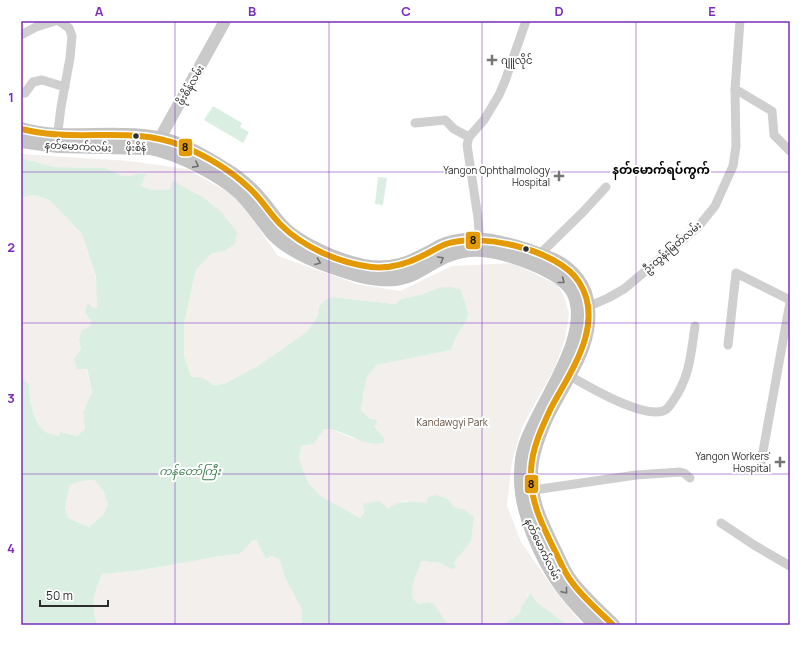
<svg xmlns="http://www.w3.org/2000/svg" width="811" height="646" viewBox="0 0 811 646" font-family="Manrope,'Noto Sans Myanmar',sans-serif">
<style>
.green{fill:#f3efec}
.water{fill:#daefe1;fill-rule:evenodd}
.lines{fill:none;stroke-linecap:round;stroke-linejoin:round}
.minor{stroke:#cfcfcf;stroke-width:9}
.secondary{stroke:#cacaca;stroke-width:12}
.primary{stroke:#c4c4c4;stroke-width:14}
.bus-1-casing{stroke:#fff;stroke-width:9}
.bus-1{stroke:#e39a04;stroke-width:6}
.oneway{stroke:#717171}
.grid{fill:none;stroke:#7b2cbf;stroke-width:1;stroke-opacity:0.55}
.poi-dot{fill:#767676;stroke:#fff;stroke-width:1.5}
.bus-dot{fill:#2d2d2d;stroke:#fff;stroke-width:1.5}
.labels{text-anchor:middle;stroke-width:4;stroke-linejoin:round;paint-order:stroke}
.bus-label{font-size:9px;fill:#2d2d2d;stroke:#fff}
.poi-label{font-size:10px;fill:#2d2d2d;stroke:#fff;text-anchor:end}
.street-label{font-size:10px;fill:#2d2d2d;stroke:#fff}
.park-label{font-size:10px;fill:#645040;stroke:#fff}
.water-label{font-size:11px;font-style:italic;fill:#418155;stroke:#fff}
.quarter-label{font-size:12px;font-weight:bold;fill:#000;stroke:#fff}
.line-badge{stroke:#fff;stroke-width:1.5}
.pale-badge-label{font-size:11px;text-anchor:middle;font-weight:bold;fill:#111}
.neatline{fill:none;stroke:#7b2cbf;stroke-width:1.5}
.grid-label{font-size:13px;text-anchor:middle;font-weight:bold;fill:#7b2cbf}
</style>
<rect width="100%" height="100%" fill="#fff"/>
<!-- green -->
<g class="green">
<path d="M 21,154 L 129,161 L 187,169 L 237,197 L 278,256 L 357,284 L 400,291 L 452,266 L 513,263 L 558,285 L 565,299 L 569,314 L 565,339 L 555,367 L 522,427 L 512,462 L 507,505 L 521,542 L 556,592 L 583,625 L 567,625 L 528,595 L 520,613 L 503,625 L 448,625 L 428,602 L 419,604 L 413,599 C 412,592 411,586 414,579 C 416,573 420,568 421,561 L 440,563 L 451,569 L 454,563 L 459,557 L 463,509 L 454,507 L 449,500 L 427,504 L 404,501 L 388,509 L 363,504 L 364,514 L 360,518 L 321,496 L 309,484 L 299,459 L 300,446 L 314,444 L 324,429 C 335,429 343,435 353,438 C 364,441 374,440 385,439 L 374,426 L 372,418 L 369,418 L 361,410 L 364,391 L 367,377 L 377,365 L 451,350 L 456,337 L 465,323 L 438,288 L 423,294 L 401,299 L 395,304 L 332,297 L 325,300 L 319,313 L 308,331 L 259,365 L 224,384 L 213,385 L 208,381 L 191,377 L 184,355 L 184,323 L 196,270 L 211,254 L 224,251 L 172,181 L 171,190 L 152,190 L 141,186 L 145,174 L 139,173 L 133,176 L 123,176 L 105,168 L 54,167 L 21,158 Z"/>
<path d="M 34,195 L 49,200 L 82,234 L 96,278 L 98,308 L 92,307 L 85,315 L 91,320 L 90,328 L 79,340 L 92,392 L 83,412 L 85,429 L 77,436 L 62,432 L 58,436 C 54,434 49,434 46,432 C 33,424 29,398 29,384 L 21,379 L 21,198 Z"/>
<polygon points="94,480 103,490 108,505 103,515 89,527 68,518 65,508 70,485 82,481"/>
<path d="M 256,540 L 266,559 L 271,556 L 279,559 L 284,575 L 302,610 L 302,625 L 97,625 C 91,601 93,597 102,574 C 129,572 155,568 182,563 C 201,560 220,555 240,554 L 252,541 Z"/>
</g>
<!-- water -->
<g class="water">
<polygon points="213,106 242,123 240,127 249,132 243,143 204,120"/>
<path d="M 21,158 L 54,167 L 105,168 L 123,176 L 132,176 L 139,173 L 146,174 L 141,186 L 152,190 L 170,190 L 172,180 L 204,198 L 221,212 L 237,232 L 235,244 L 224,251 L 211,254 L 196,270 L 184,323 L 184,355 L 191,377 C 200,376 206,379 213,385 L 224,384 L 259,365 L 308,331 L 319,313 L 319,307 L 325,300 L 332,297 L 395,304 L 401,299 L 423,294 L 438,288 L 449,287 L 460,289 L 466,305 L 468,315 L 465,323 L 456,337 L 451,350 L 377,365 L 367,377 L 364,391 L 361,410 L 369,418 L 376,420 L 377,424 L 374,426 L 385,439 L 383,443 C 365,448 342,428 324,429 L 314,444 L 301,446 L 299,459 L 309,484 L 321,496 L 360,518 L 364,513 L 363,504 L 380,501 L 388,509 C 400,499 412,502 427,503 L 428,497 L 437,495 L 449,500 L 454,507 L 463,509 L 474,517 L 471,541 L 454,563 L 456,568 L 451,569 L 440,563 L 421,561 C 418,577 410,579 413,599 L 419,604 L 428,602 L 434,604 L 448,625 L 302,625 L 302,610 L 284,575 L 279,559 L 271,556 L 266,559 L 256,540 L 252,541 L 240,554 C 220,555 201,560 182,563 C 155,568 129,572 102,574 C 93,597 91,601 97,625 L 21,625 L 21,379 L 29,384 C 29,398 33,424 46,432 C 49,434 54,434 58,436 L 61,432 L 77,436 L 85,429 L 83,412 L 92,392 L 87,369 L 77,369 L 74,359 L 81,349 L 79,340 L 82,330 L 90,327 L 91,320 C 84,314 84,311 88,303 L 92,307 L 97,308 L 96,277 L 82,234 L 49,200 L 34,195 L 21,198 ZM 94,480 L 103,490 L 108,505 L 103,515 L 89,527 L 68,518 L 65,508 L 70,485 L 82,481 Z"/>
<polygon points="378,177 387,178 383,205 375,204"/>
<polygon points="530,593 537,602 567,625 503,625 520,613 521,608"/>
</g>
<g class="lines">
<!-- minor -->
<g class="minor">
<polyline points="21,35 36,27 55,21"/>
<polyline points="735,89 772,111 774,135 790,151"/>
<polyline points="21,93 25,93 33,82 42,80 65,87"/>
<polyline points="415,123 445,120 454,129 469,137"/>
<polyline points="57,139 61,107 70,58 72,36 69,28 59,21"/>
<polyline points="480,244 478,218 467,145 469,137 484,120 499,95 505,81 526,21"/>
<polyline points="540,254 583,212 606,187"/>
<polyline points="583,309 608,298 624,289 698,227 715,206 733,166 736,146 735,89 740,21"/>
<polyline points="728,345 736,273 790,300"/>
<path d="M 570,376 C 589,387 641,418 663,411 C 668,410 670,405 673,401 C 690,377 691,353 695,326"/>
<polyline points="760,468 790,302"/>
<polyline points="527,491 636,475 680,472 684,473 690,478"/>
<polyline points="721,523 754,545 790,566"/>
</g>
<!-- secondary -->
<polyline class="secondary" points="157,147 160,138 225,21"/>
<!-- primary -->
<g class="primary">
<path d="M 21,129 C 63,142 108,130 151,137 C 177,140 202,155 225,169 C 238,177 252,189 262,201 C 269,209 274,218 281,225 C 299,245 345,264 371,267 C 395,269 408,264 428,253 C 434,250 440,246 446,244 C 475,234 502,242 530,251 C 547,257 561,261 573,274 C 580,281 585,291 587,300 C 596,346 562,382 545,421 C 537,440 530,459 531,479 C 532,507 545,530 557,555 C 561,564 565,573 571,581 C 583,597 599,611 613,625"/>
<path d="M 21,141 L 58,146 L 151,148 C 178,153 221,175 241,194 C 253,206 262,221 273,234 C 288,250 312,260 332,267 C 352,274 373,281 395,279 C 416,277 430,262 449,255 C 459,251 471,249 482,250 C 506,252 561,270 573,292 C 595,335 538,405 525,446 C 522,455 521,466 521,476 C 520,511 541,558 561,586 C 571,600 583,612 595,625"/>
</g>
<defs>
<path id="bus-1" d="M 21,129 C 38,133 54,135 71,135 C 107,136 145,131 180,145 C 204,155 229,169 248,187 C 261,198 269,213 281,225 C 303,247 339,263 371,267 C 390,269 407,264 424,255 C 431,252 438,247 446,244 C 481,232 559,250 579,282 C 606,324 570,372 551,408 C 542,427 532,448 531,470 C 529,499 542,525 555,551 C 560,561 564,572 571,581 C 583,598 599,611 613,625"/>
</defs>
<!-- bus-1 casing -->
<use href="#bus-1" class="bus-1-casing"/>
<!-- bus-1 -->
<use href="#bus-1" class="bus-1"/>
</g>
<!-- one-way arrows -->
<defs><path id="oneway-chevron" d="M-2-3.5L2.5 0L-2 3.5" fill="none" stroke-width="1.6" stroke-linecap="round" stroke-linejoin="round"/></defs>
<g class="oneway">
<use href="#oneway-chevron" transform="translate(196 165) rotate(28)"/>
<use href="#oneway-chevron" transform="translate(441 259) rotate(-30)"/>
<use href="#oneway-chevron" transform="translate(318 262) rotate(21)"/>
<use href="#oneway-chevron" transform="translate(562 281) rotate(38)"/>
<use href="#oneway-chevron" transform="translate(565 591) rotate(51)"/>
</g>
<!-- grid -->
<path class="grid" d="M 175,21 L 175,625M 329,21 L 329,625M 482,21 L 482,625M 636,21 L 636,625M 21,172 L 790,172M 21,323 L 790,323M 21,474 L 790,474"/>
<!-- markers -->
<g class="poi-dot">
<path d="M490 54h4v4h4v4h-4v4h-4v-4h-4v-4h4z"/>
<path d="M557 170h4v4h4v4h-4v4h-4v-4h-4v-4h4z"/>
<path d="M778 456h4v4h4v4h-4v4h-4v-4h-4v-4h4z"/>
</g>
<g class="bus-dot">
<circle cx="136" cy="136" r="3.5"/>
<circle cx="526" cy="249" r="3.5"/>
</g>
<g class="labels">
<!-- bus labels -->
<g class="bus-label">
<text x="136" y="151">ဖိုးစိန်</text>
</g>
<!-- poi labels -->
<g class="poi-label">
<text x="501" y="64" text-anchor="start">ဂျူလိုင်</text>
<text x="550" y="174">Yangon Ophthalmology<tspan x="550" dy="12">Hospital</tspan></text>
<text x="771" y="460">Yangon Workers'<tspan x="771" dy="12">Hospital</tspan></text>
</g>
<!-- street labels -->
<g class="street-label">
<text transform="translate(190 85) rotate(-61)" y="4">ဖိုးစိန်လမ်း</text>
<text transform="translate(78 146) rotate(3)" y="4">နတ်မောက်လမ်း</text>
<text transform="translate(672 247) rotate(-41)" y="4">ဦးထွန်းမြတ်လမ်း</text>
<text transform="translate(543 549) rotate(64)" y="4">နတ်မောက်လမ်း</text>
</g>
<!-- park labels -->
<g class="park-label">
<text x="452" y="426">Kandawgyi Park</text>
</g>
<!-- water labels -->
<g class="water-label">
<text x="190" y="475">ကန်တော်ကြီး</text>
</g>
<!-- quarter labels -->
<g class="quarter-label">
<text x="661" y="174">နတ်မောက်ရပ်ကွက်</text>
</g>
</g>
<g class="line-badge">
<rect x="178" y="138" width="15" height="19" rx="4" fill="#e39a04"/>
<rect x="465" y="231" width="16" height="19" rx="4" fill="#e39a04"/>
<rect x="524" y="474" width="15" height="20" rx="4" fill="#e39a04"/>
</g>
<g class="pale-badge-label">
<text x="185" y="151">8</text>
<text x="473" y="244">8</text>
<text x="531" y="488">8</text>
</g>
<!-- border -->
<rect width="811" height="646" fill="none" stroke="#ffffff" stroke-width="44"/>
<!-- scale -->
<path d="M40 600v6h68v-6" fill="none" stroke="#2d2d2d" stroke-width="2"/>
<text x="46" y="600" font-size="12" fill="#2d2d2d" stroke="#ffffff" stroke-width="3" paint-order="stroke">50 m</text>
<rect x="22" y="22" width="767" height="602" class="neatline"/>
<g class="grid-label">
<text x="99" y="16">A</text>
<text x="252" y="16">B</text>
<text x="406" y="16">C</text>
<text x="559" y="16">D</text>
<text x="712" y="16">E</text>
<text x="11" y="102">1</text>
<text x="11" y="252">2</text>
<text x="11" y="403">3</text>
<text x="11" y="553">4</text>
</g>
</svg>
